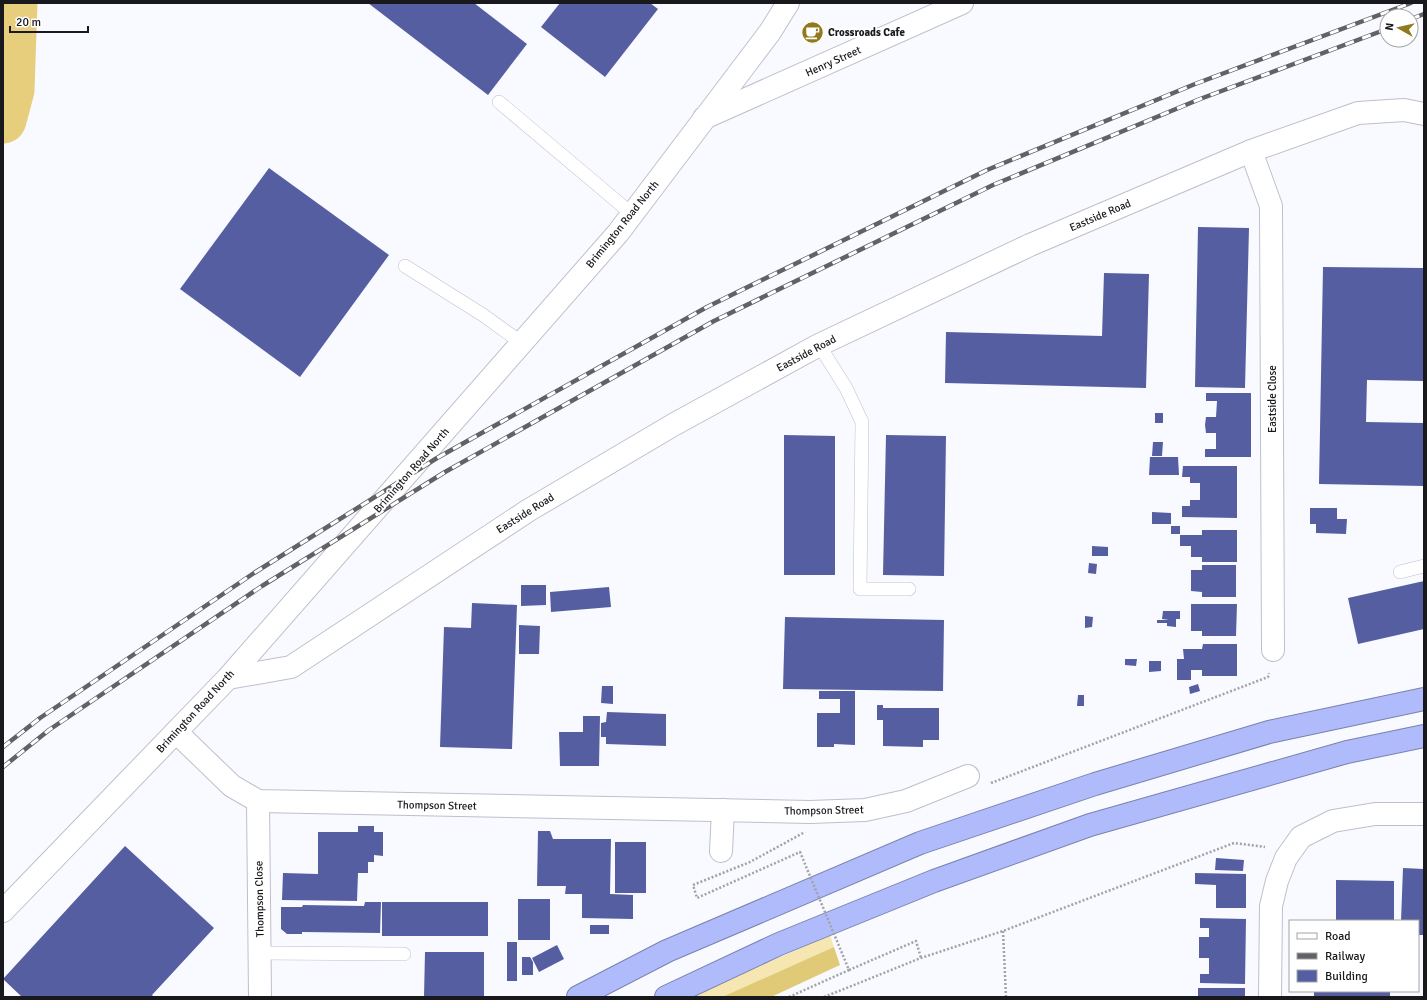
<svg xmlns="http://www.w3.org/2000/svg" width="1427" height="1000" viewBox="0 0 1427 1000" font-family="Signika,sans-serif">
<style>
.green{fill:#f5e6b2}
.forest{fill:#e1ca77}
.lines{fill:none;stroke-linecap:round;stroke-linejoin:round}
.river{stroke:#e6ce7c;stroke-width:47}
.building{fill:#555ea1}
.lane-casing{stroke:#bdc0cc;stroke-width:14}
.street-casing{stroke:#bdc0cc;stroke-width:24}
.secondary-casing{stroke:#bdc0cc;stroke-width:24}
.highway-casing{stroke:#7a82ad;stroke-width:24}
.path{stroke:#a2a2a7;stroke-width:2.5;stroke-dasharray:2 2;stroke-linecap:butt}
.lane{stroke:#fff;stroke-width:13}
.street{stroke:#fff;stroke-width:22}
.secondary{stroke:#fff;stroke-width:22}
.highway{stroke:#afbbfa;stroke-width:22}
.rail-casing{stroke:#616166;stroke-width:4.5}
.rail{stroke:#fff;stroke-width:3;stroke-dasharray:9;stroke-linecap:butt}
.path-bridge{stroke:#a2a2a7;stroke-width:2.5;stroke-dasharray:2 2;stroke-linecap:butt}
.labels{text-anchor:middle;stroke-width:4;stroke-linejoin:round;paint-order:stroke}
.poi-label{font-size:11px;font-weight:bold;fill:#18181d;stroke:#fff;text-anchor:start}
.street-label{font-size:11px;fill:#18181d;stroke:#fff}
</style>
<rect width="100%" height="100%" fill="#f9faff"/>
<!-- green -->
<polygon class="green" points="830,935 834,947 824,952 722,997 690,997"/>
<!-- forest -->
<polygon class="forest" points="834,947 840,965 771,997 722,997"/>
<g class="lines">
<!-- river -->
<polyline class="river" points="3,120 11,90 14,3"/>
</g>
<!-- building -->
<g class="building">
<polygon points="368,3 474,3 527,44 488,95"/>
<polygon points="560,3 650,3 658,9 605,77 541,27"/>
<polygon points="269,168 389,255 300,377 180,289"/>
<polygon points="1198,227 1249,228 1245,388 1195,387"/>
<polygon points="1323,267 1424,268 1424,381 1367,380 1366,422 1424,423 1424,486 1319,484"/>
<polygon points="1104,273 1149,274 1146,388 945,383 946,332 1102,336"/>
<polygon points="1206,393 1251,393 1251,457 1205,457 1205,449 1216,449 1216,433 1206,433 1205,425 1206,417 1216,417 1217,401 1206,401"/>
<rect x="1155" y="413" width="8" height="10"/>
<polygon points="784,435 835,436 835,575 784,575"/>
<polygon points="886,435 946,436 944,576 883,575"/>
<polygon points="1153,442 1163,442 1162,456 1152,456"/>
<polygon points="1150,457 1178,457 1179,475 1149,475"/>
<polygon points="1183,466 1237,466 1237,518 1182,517 1182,506 1190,506 1190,500 1200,500 1200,483 1190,483 1190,477 1182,477"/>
<polygon points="1310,508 1337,508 1337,519 1347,519 1346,534 1316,533 1316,524 1310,524"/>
<polygon points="1152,512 1171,513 1171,524 1152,524"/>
<rect x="1171" y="526" width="9" height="8"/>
<polygon points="1202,530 1237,530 1237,562 1202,562 1202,557 1191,557 1191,546 1180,546 1180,535 1202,535"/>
<polygon points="1092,546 1108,547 1108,556 1092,556"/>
<polygon points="1089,563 1097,564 1096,574 1088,573"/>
<polygon points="1202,565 1236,565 1236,597 1202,597 1202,592 1191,591 1191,570 1202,570"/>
<polygon points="1424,581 1424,629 1358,644 1348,598"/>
<polygon points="521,585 546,585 546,605 521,606"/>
<polygon points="609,587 611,607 551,612 550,592"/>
<polygon points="472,603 517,605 512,749 440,747 444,627 471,628"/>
<polygon points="1191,604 1237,604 1236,636 1202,636 1202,631 1191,631"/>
<polygon points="1163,611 1180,611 1180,619 1176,619 1176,627 1167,626 1167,623 1157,623 1157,620 1169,620 1162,619"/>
<polygon points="1085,616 1093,617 1092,627 1085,628"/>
<polygon points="785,617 944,620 943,691 783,689"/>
<polygon points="519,625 540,626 539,654 519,654"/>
<polygon points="1203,644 1237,644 1237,676 1202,676 1202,670 1191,670 1191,680 1177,680 1177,659 1184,659 1183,649 1202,649"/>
<polygon points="1125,659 1137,659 1136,666 1125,665"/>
<polygon points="1149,661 1161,661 1161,671 1149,672"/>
<polygon points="1198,684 1200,691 1190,694 1189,687"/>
<polygon points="602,686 613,686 613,704 601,703"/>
<polygon points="819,691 855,691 855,745 834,744 834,747 817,747 817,713 840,713 840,699 819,699"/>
<polygon points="1078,695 1084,695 1084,706 1077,706"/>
<polygon points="877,705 883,705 883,708 939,708 939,740 923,740 923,747 883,746 883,720 877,720"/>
<polygon points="607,712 666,714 666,746 606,744 606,737 601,737 601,723 606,722"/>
<polygon points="583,716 600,716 599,766 560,766 559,732 583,732"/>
<polygon points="358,826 374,826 374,832 383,832 383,856 374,855 374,862 368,862 368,873 358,873 357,901 282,900 283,873 318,874 318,832 358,832"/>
<polygon points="538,831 550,831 553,839 611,839 610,894 633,895 633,919 582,918 582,894 565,894 566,886 537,886"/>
<rect x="615" y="842" width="31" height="51"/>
<polygon points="125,846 214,928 152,995 154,997 22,997 3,979"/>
<polygon points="1216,858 1244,860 1243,871 1215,870"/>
<polygon points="1403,868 1424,869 1424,935 1418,935 1418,921 1401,921"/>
<polygon points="1195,873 1246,874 1246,908 1216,908 1216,885 1195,884"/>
<polygon points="1336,880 1394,881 1394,921 1336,921"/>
<rect x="518" y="899" width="32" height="41"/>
<polygon points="365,902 381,902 380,933 302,932 302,934 287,934 281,929 281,907 302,907 303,905 364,906"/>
<rect x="382" y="902" width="106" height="34"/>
<polygon points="1200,918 1246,919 1245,984 1200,983 1200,974 1209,974 1209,958 1199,958 1199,937 1209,937 1209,928 1200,928"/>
<rect x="590" y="925" width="19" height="9"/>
<rect x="507" y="942" width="10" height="39"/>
<polygon points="557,945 564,959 539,972 532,958"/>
<polygon points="425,952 484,952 484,997 424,997"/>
<polygon points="522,957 530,957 533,962 533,975 522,975"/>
<rect x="1198" y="988" width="47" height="9"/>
<rect x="1314" y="991" width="76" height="6"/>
</g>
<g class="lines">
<defs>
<g id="lane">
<polyline points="499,102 632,214"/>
<polyline points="405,266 483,315 522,343"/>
<polyline points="819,345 846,388 862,422 860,589 909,589"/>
<polyline points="1400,572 1424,566"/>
<polyline points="260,953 404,954"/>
</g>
<g id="street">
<polyline points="704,118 962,3"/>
<polyline points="1251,151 1271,206 1273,650"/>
<polyline points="228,678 291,667 529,510 673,425 819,345 1030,245 1251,151 1358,113 1404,110 1424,114"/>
<polyline points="176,732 232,786 258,801 810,812 865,810 906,801 968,776"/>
<polyline points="258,801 260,997"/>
<polyline points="721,851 723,810"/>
<polyline points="1270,997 1271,906 1277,881 1286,858 1301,837 1333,821 1375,814 1424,814"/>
</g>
<polyline id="secondary" points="3,911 228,678 618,233 770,32 788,3"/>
<g id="highway">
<polyline points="578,997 667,951 920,843 1095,784 1269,732 1424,699"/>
<polyline points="666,997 779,944 934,881 1090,825 1347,752 1424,736"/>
</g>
</defs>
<!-- lane casing -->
<use href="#lane" class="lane-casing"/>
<!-- street casing -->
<use href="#street" class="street-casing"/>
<!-- secondary casing -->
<use href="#secondary" class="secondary-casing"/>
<!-- highway casing -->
<use href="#highway" class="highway-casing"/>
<!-- path -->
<g class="path">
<polyline points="991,783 1268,677 1269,673"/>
<polyline points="1003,931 1006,997"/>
<polyline points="849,970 916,941 921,958"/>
<polyline points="824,997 921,958 1003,931 1234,843 1265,847"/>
</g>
<!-- lane -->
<use href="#lane" class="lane"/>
<!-- street -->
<use href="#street" class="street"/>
<!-- secondary -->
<use href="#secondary" class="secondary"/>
<!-- highway -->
<use href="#highway" class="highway"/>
<defs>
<g id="rail">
<polyline points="1411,19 1424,14"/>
<polyline points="3,747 40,718 254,573 437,458 707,307 987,170 1195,84 1411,3"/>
<polyline points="3,767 49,730 262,586 445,472 714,321 993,185 1200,99 1387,29"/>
</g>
</defs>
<!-- rail casing -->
<use href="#rail" class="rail-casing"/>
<!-- rail -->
<use href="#rail" class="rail"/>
<!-- path-bridge -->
<polyline class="path-bridge" points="789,997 849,970 800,852 697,898 693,885 750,862 805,832"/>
</g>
<!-- icons -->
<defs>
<symbol id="cafe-disc" viewBox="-11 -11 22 22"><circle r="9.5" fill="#90791e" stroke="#fff"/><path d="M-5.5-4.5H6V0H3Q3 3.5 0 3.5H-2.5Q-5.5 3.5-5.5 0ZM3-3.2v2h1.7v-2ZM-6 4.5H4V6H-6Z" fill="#fff"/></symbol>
</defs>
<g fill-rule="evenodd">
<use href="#cafe-disc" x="800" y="20" width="25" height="25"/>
</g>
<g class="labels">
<!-- poi labels -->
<g class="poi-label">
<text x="828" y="36">Crossroads Cafe</text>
</g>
<!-- street labels -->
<g class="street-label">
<text transform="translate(833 61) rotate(-24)" y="4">Henry Street</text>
<text transform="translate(1100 215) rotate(-23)" y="4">Eastside Road</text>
<text transform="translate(622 224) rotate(-51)" y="4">Brimington Road North</text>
<text transform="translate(806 353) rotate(-28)" y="4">Eastside Road</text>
<text transform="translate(1272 399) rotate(-90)" y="4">Eastside Close</text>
<text transform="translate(411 470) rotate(-49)" y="4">Brimington Road North</text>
<text transform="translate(525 513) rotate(-32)" y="4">Eastside Road</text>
<text transform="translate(195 711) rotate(-47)" y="4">Brimington Road North</text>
<text transform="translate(437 805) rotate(1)" y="4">Thompson Street</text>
<text transform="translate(824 810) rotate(-1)" y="4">Thompson Street</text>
<text transform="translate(259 899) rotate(-91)" y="4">Thompson Close</text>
</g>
</g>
<!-- border -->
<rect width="1427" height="1000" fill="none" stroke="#18181d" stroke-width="8"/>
<!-- legend -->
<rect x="1289" y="920" width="130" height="72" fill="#ffffff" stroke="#a3a3a5"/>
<rect x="1297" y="933" width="20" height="6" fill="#ffffff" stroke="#a3a3a5"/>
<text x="1325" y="940" font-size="12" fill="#18181d">Road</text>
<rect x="1297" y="953" width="20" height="6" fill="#616166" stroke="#a3a3a5"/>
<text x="1325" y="960" font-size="12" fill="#18181d">Railway</text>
<rect x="1297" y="970" width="20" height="12" fill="#555ea1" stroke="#a3a3a5"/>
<text x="1325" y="980" font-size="12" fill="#18181d">Building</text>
<!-- north arrow -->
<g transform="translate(1399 28) rotate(278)"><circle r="19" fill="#ffffff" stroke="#a3a3a5"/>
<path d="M0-3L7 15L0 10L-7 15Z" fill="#90791e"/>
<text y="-6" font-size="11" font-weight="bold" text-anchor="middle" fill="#18181d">N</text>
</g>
<!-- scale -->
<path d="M10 26v6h78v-6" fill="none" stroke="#18181d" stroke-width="2"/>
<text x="16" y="26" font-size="12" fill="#18181d" stroke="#ffffff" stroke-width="3" paint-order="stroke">20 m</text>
</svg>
